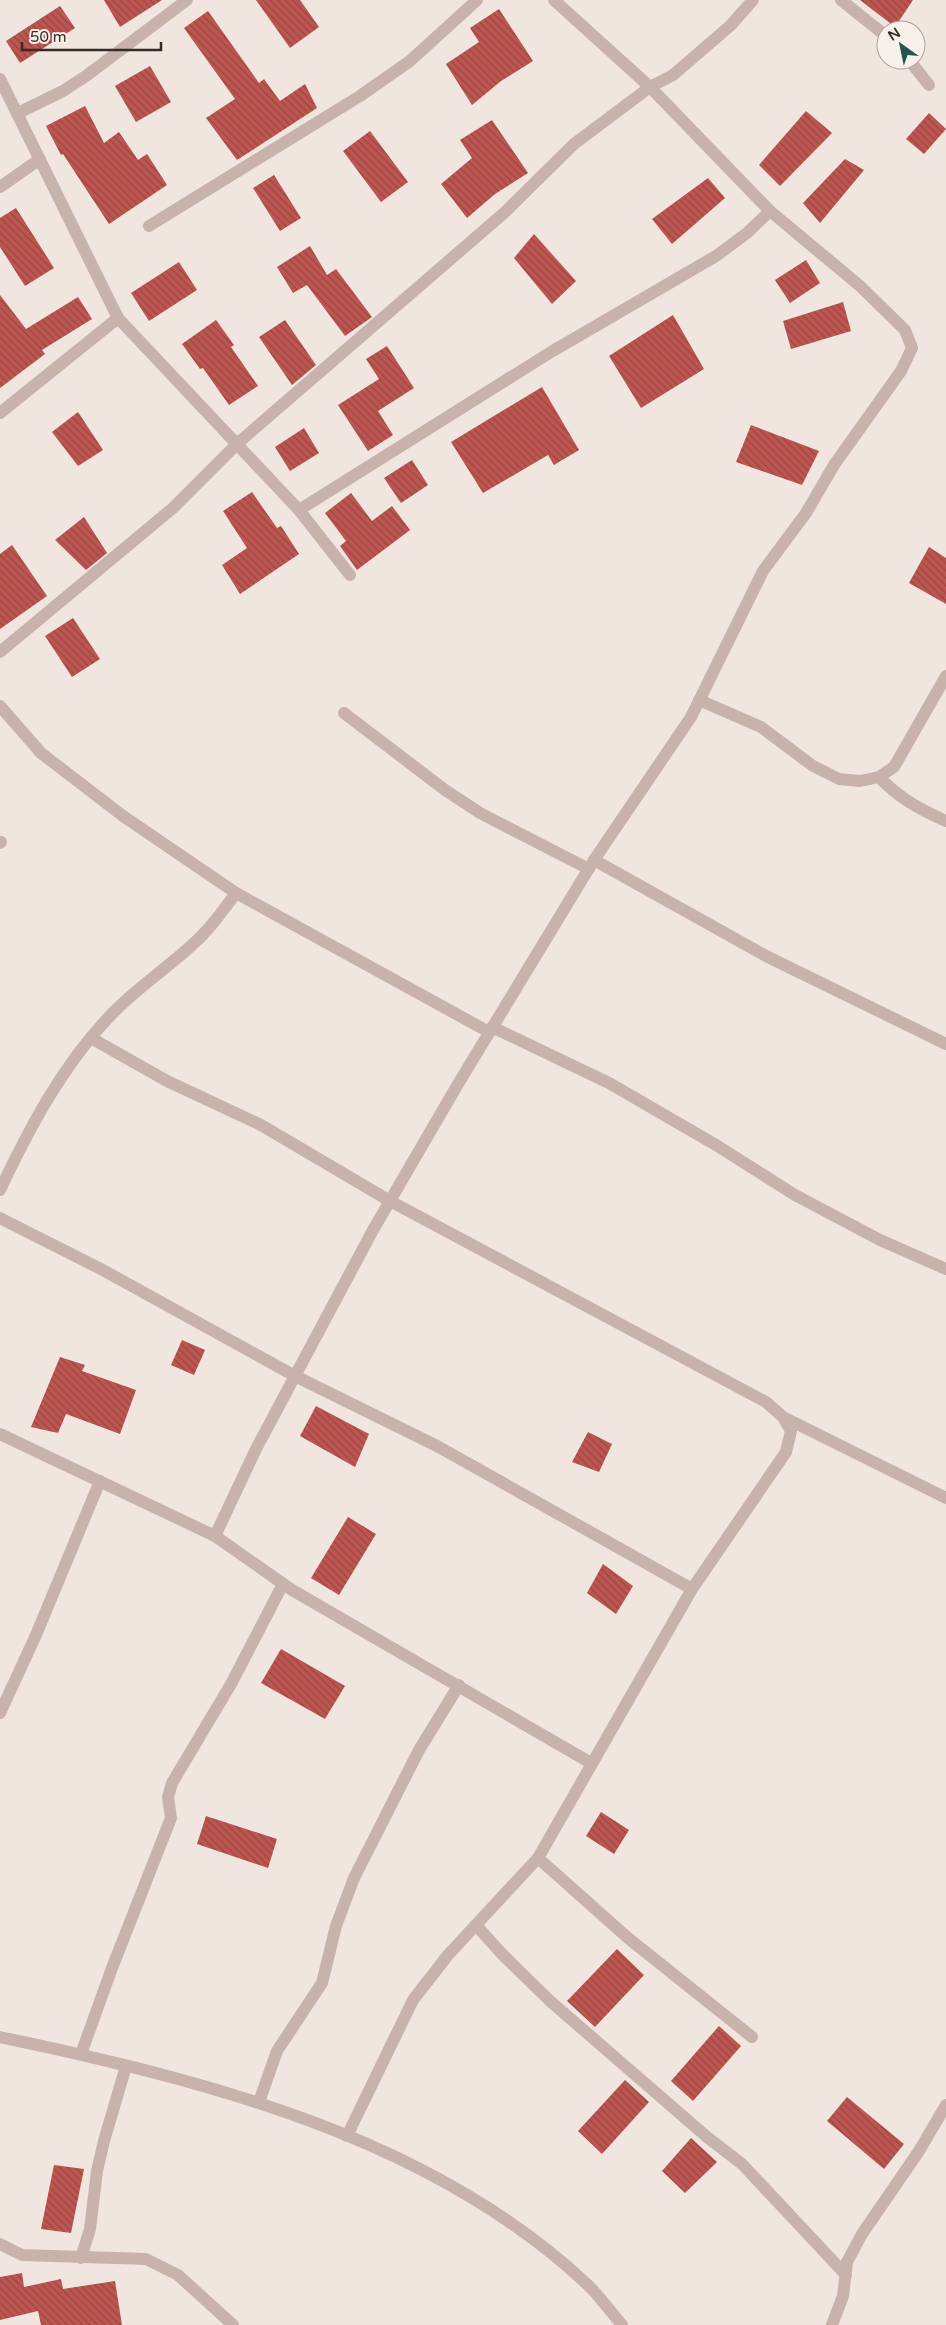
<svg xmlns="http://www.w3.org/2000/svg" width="946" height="2325" viewBox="0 0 946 2325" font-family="'Varela Round',sans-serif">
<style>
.building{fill:url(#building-back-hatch)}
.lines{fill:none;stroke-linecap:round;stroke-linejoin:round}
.street{stroke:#c8b3ac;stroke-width:12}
</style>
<defs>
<pattern id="building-back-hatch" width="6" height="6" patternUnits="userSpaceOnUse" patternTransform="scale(1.25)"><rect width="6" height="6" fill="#bd5551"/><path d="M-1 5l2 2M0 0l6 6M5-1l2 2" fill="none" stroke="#9a4743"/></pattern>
</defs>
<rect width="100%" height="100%" fill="#f1e5df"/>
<!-- building -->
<g class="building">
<polygon points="104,0 162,0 120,27"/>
<polygon points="256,0 300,0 319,27 290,48"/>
<polygon points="860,0 913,0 895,27"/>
<polygon points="60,6 75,28 20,63 6,41"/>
<polygon points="499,9 533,61 501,81 472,105 446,64 479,42 470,28"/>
<polygon points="208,11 259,83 264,79 280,101 305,84 317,108 237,160 206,118 235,99 184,28"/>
<polygon points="150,66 171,102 136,122 115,86"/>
<polygon points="85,106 104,143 119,132 138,160 147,154 167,185 109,224 63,154 61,155 46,126"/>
<polygon points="806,111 832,133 780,186 759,165"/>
<polygon points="929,113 946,129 924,154 906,139"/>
<polygon points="492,120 528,173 495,194 467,218 441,184 472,158 460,140"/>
<polygon points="370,131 408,182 381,202 343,151"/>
<polygon points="845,159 864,170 820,223 803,203"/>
<polygon points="274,175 301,218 280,231 253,188"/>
<polygon points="708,178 725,198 672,244 652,219"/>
<polygon points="16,208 54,268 25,286 0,247 0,218"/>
<polygon points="534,234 576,281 552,304 514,258"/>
<polygon points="310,246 327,275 336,269 372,317 345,336 307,285 293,293 277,267"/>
<polygon points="806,260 820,283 790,303 775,280"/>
<polygon points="179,262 197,290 149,321 131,293"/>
<polygon points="0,295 26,329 78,297 92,319 42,350 45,354 0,388"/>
<polygon points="843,302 851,331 791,349 783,321"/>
<polygon points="673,315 704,369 641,408 609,356"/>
<polygon points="216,320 234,345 231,347 258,386 229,405 203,368 200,369 182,344"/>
<polygon points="285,320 316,365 292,385 259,337"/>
<polygon points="387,346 414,388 378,411 393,435 368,451 338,405 379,379 366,359"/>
<polygon points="542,387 579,450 554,465 548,455 483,493 451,442"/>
<polygon points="78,412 103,450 78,466 52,432"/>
<polygon points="751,425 819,451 802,485 736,462"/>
<polygon points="304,428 319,453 290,471 275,447"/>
<polygon points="412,460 428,485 401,503 384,478"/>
<polygon points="252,492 277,528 281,526 299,554 240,594 222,565 247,548 223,511"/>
<polygon points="351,493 372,521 392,506 410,530 357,570 340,546 346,541 325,513"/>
<polygon points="84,517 107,553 86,570 55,540"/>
<polygon points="12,545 47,596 0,629 0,554"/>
<polygon points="929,547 946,558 946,604 909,583"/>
<polygon points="73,618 100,659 72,677 45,636"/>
<polygon points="182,1340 205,1350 194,1375 171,1365"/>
<polygon points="60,1357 85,1365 82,1371 136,1390 120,1434 66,1414 58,1433 31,1427"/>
<polygon points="316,1406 369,1434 355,1467 300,1436"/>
<polygon points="588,1432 612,1444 599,1472 572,1462"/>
<polygon points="348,1517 376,1534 339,1595 311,1578"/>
<polygon points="603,1564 633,1586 616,1614 587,1593"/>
<polygon points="281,1649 345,1686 325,1719 261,1683"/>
<polygon points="601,1812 629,1830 614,1854 586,1836"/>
<polygon points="206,1816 277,1839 268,1868 197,1844"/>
<polygon points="617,1949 644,1975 595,2027 567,2001"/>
<polygon points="719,2026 741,2046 693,2101 671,2081"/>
<polygon points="625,2080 649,2102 602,2154 578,2131"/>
<polygon points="847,2097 904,2144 884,2169 827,2121"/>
<polygon points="691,2138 717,2162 685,2193 662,2171"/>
<polygon points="54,2165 84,2169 71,2233 41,2229"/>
<polygon points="22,2273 24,2287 61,2279 63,2289 115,2281 122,2325 41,2325 38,2311 0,2320 0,2277"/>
</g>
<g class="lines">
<!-- street -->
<g class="street">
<polyline points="841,0 886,36"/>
<polyline points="909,60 929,85"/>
<polyline points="0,79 118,318 299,510 350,575"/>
<polyline points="18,113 63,91 86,76 187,0"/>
<polyline points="0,187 40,159"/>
<polyline points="149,226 360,96 410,61 477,0"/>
<polyline points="0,413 118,318"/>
<polyline points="299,510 551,352 716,256 747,233 770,211"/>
<polyline points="0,652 173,508 238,443 504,213 574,144 650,87 673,75 731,25 753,0"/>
<polyline points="699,700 761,727 813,766 839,779 860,781 879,777 894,767 946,676"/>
<polyline points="0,706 41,753 123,816 236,893 489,1032"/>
<polyline points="344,713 445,790 480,813 589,869"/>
<path d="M 879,777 C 899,798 919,809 946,821"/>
<polyline points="0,843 1,842"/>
<polyline points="594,860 768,957 946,1044"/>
<polyline points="492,1027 609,1083 716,1145 795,1195 880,1240 946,1269"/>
<polyline points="91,1038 167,1081 261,1125 390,1201 766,1402 783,1417 791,1431 786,1452 692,1589 538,1858 448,1955 413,2000 347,2136"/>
<path d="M 0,1190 C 29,1129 62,1066 109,1017 C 134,990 165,970 192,945 C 209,930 222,912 236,893"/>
<polyline points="0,1218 101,1269 295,1376 437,1446 692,1589"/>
<polyline points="783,1417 946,1498"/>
<polyline points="0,1434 215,1536 292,1590 591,1763"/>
<polyline points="215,1536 256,1449 373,1230 458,1084 594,860 691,717 763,571 806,513 834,465 901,371 912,348 905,330 860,286 770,211 650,87 554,0"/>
<polyline points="0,1713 36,1635 100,1481"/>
<polyline points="538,1858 628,1938 752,2037"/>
<polyline points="476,1925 502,1954 550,2001 707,2137 742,2164 846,2275"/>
<path d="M 0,2037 C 205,2080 431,2137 588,2285 C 600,2297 611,2312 622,2325"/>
<polyline points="81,2054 112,1968 171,1818 168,1797 172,1783 231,1684 283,1584"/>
<polyline points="259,2102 277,2051 322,1983 336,1926 354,1878 419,1750 459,1685"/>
<polyline points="0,2244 22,2255 146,2259 178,2275 233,2325"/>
<polyline points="81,2258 90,2229 97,2171 104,2141 126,2066"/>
<polyline points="832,2325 843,2296 847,2262 862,2234 919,2151 946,2105"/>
</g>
</g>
<!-- north arrow -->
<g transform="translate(901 45) rotate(327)"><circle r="24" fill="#f9f0eb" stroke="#aba19e"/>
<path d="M0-4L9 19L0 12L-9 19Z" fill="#22554e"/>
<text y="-8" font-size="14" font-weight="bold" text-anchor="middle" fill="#372b2a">N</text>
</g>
<!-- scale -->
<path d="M22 42v8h139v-8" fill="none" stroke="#372b2a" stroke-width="2.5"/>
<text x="30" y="42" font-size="15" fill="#372b2a" stroke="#f9f0eb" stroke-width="4" paint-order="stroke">50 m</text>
</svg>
